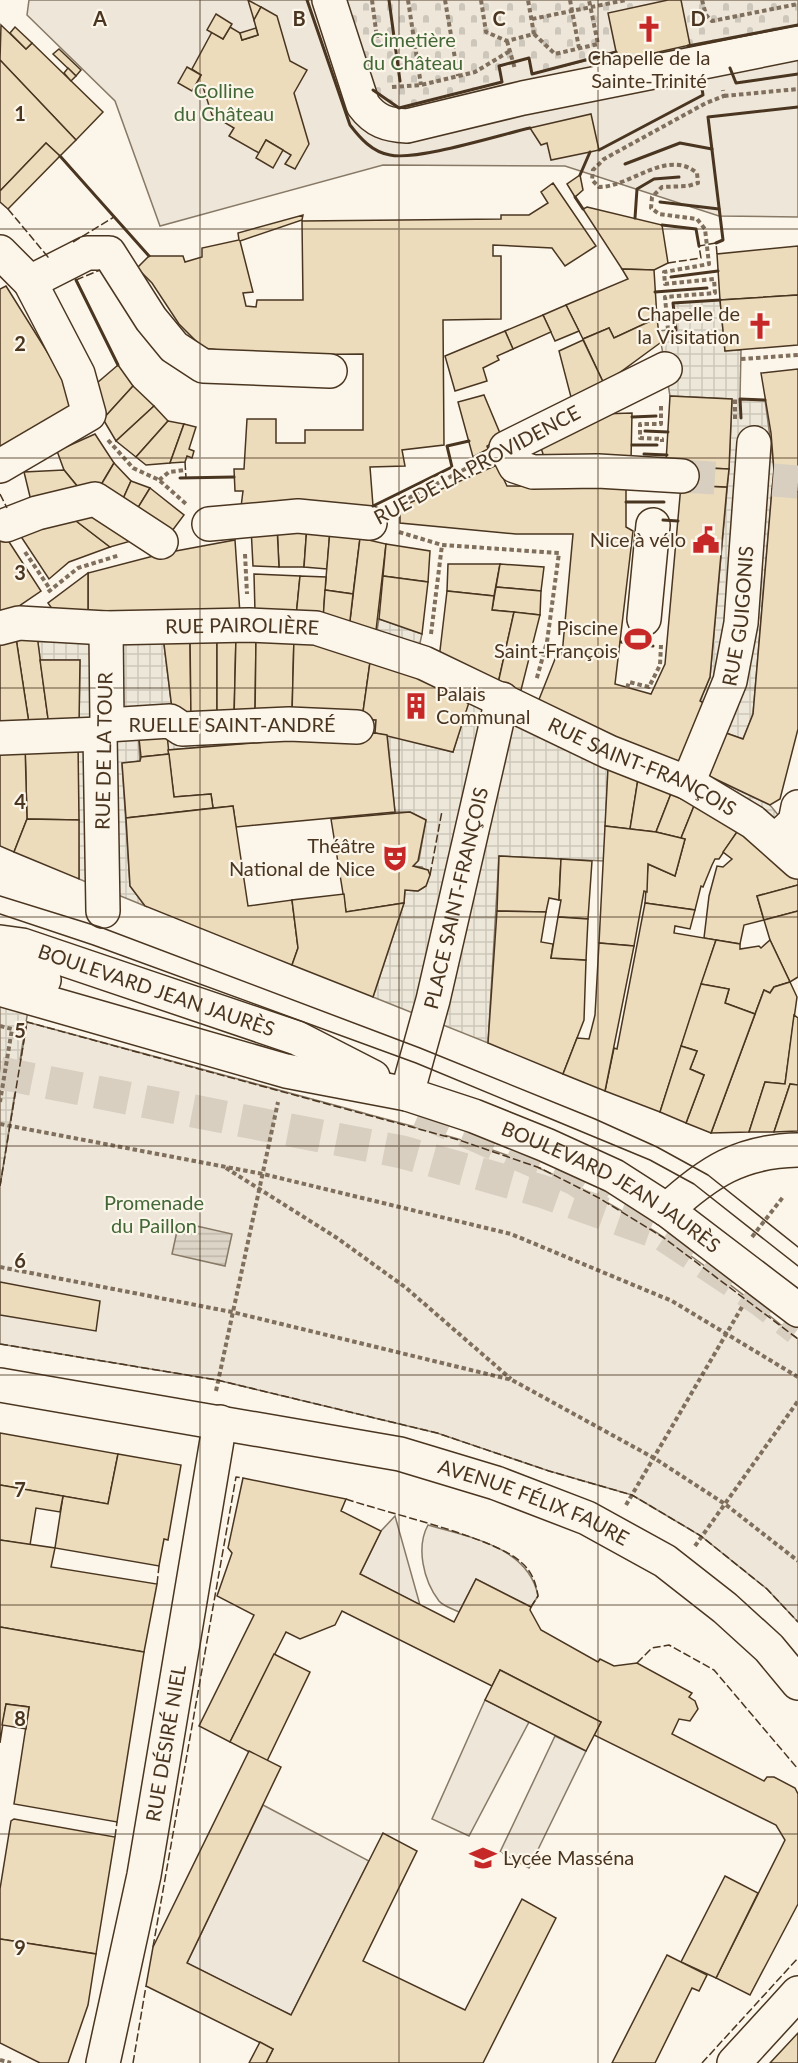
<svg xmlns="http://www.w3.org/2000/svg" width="798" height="2063" viewBox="0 0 798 2063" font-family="Lato,sans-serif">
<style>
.green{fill:#ede6d9;stroke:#887966;stroke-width:1.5}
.cemetery{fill:url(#cemetery-stones);stroke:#887966;stroke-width:1.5}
.plaza{fill:url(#plaza-grid);stroke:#887966;stroke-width:1.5}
.water{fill:url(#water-rules);stroke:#887966;stroke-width:1.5}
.building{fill:#ecdcbc;stroke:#4a3520;stroke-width:1.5}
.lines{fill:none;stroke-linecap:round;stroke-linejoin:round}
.minor-tunnel{stroke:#d8cfc1;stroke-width:33;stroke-dasharray:33 16;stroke-linecap:butt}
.major-tunnel{stroke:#d8cfc1;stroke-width:33;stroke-dasharray:33 16;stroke-linecap:butt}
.minor-casing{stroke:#4a3520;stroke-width:36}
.major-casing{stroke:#4a3520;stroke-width:36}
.path{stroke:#7f6f5c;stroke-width:4;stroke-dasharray:4.5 3;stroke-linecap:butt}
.minor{stroke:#fbf6e9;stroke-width:33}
.major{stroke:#fbf6e9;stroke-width:33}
.tram{stroke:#4a3520;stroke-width:1.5}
.fence{stroke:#4a3520;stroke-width:1.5;stroke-dasharray:8 3;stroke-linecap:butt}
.wall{stroke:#4a3520;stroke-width:3}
.grid{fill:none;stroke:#4a3520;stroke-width:1.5;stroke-opacity:0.55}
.labels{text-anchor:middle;stroke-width:4.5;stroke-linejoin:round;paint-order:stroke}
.park-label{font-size:20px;fill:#436837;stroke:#fbf6e9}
.poi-label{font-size:20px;fill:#4a3520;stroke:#fbf6e9;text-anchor:end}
.street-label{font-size:20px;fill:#4a3520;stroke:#fbf6e9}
.grid-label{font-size:20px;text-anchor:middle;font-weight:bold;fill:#4a3520;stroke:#fbf6e9;stroke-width:4.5;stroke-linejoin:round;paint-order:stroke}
</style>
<defs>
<pattern id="cemetery-stones" width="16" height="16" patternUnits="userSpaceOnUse" patternTransform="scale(1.5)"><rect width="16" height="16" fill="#ede6d9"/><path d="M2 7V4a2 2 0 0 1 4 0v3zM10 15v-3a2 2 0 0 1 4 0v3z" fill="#cdc6ba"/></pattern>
<pattern id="plaza-grid" width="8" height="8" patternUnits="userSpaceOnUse" patternTransform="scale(1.5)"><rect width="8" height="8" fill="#ede7d9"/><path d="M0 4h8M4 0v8" fill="none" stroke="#cdc7ba"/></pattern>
<pattern id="water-rules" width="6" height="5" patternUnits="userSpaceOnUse" patternTransform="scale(1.5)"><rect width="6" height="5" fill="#dcd4c6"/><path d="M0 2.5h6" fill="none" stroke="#beb7aa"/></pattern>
</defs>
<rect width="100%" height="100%" fill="#fbf6e9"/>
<!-- green -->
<g class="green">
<polygon points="29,0 798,0 798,217 719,216 565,166 383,165 160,226 115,101 27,15"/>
<path d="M 27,1022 C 138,1051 249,1081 360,1112 C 420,1129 484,1143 541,1169 C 634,1210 720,1274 798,1339 L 798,1622 L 767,1589 L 701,1536 L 632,1495 L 549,1471 L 437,1433 L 217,1380 L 0,1344 L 0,1186 Z"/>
<polygon points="395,1516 420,1605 360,1574 381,1531"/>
<path d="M 428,1525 C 469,1537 529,1547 538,1596 L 531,1607 L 476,1579 L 459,1612 C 453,1609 443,1606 439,1601 C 423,1580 416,1547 428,1525 Z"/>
<polygon points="485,1700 529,1722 469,1836 432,1819"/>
<polygon points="555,1736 586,1751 529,1868 500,1852"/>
<polygon points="263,1805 369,1861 291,2015 187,1963"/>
</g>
<!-- cemetery -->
<polygon class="cemetery" points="340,0 798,0 798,25 618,61 616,53 532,74 529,58 499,66 502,82 399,108 371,88"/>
<!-- plaza -->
<g class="plaza">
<polygon points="720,300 725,351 741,350 740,399 765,400 774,467 753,714 743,739 726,733 709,776 770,805 798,839 798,879 722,815 672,791 608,769 604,861 499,856 488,1043 373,997 404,903 405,890 418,891 426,886 429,875 422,867 413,866 419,860 426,820 410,812 395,812 387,735 453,752 471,693 371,655 321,640 163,636 173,717 191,720 292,714 376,720 375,733 168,750 166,725 138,729 140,761 122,764 130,886 145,906 79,879 78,744 0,744 0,733 79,725 80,660 40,660 37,635 0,640 0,620 55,613 255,612 323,620 375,639 379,619 422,634 418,652 439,659 536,707 684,764 707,705 700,701 710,677 729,469 732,399 670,396 659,331 676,329 673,303"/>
<polygon points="0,1003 28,1010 0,1186"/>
</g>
<!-- water -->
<polygon class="water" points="179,1222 232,1234 225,1266 172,1254"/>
<!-- building -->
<g class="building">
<polygon points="248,0 261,7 254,20"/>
<polygon points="668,0 681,0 690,45 618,61 608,13"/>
<polygon points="261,7 277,16 290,61 307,70 294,93 309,144 295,169 285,164 291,155 266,140 259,153 229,136 234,128 212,115 203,87 197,83 201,75 192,69 212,32 223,39 230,27 240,33 242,40 258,35 254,20"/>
<polygon points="216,14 232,24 223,39 207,30"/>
<polygon points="1,25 26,49 32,43 103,112 76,140 0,60"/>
<polygon points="15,27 32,43 26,49 10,33"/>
<polygon points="256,28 258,35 242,40 240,33"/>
<polygon points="59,49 81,70 76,76 53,54"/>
<polygon points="0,60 76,140 60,156 46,143 0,191"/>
<polygon points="187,67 201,75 192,91 178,83"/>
<polygon points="68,68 76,76 71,81 64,73"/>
<polygon points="591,114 599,150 590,152 551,160 547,143 541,145 530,128"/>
<polygon points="266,140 283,150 273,168 256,158"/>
<polygon points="46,143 60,156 8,209 0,202 0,191"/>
<polygon points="580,175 583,190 575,197 567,184"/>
<polygon points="553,183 596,246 565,266 552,248 493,245 493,256 501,256 501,319 443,320 444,445 402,450 405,466 370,467 373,506 241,507 243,491 235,491 234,469 244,469 247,419 276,419 276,443 305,443 305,430 363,430 363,354 257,355 203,348 179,324 152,283 137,268 149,256 183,256 185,262 202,257 202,248 239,240 238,233 303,215 302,220 240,241 253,292 243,293 246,306 256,307 257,300 303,300 302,221 501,219 501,215 529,215 548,203 541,192"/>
<polygon points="587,207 662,225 668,263 654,270 622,269 583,209"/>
<polygon points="798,246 798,295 720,300 717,254"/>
<polygon points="622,269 654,270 657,318 614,338 609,328 583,339 566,305 628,279"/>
<polygon points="6,286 76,398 66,411 0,455 0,289"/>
<polygon points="798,295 798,345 725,351 720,300"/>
<polygon points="566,305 579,331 555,341 543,315"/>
<polygon points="543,315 551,332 513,349 505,331"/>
<polygon points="657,318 660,343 604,384 583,339 609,328 614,338"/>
<polygon points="505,331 513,349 497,356 499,360 483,368 487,381 455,391 445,356"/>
<polygon points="583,340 604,384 572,401 559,351"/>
<polygon points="118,365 133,386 103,419 90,389"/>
<polygon points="798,369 798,472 774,471 771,433 761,373"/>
<polygon points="133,386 154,406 116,441 103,419"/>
<polygon points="484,395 502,438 487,446 488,449 473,457 458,402"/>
<polygon points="670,396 732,399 729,469 683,467 666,462"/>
<polygon points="154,406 168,421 136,457 116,441"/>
<polygon points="632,413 631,461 545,460 540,445 601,414"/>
<polygon points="168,421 184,424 170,463 146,465 136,457"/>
<polygon points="184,424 196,427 189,449 194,451 192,458 187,456 185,462 170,463"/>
<polygon points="95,434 114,463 95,495 87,498 64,470 57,451"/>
<polygon points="114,463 131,481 118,510 95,495"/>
<polygon points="497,465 507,486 626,487 626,527 633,531 615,684 651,694 665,664 681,485 727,487 710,677 700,701 707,705 684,765 536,707 557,654 562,655 573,534 516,534 400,523 400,507"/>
<polygon points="683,467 729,469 727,487 681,485"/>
<polygon points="64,470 87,498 33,509 24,472"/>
<polygon points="774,471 798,472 798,492 772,489"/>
<polygon points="131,481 150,488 131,519 118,510"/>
<polygon points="150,488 184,515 169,535 131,519"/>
<polygon points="772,489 798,492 798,729 780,799 770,805 709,776 726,733 743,739 753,714"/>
<polygon points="63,511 110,547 69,562 49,579 18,532"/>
<polygon points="63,511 116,520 138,539 110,547"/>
<polygon points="307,525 304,567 279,567 277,526"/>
<polygon points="307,525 330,530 327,569 304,567"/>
<polygon points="277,526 279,567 253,566 251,527"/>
<polygon points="0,528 41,591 0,619"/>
<polygon points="330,530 360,538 353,594 325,590"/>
<polygon points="360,538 386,544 375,639 349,629"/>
<polygon points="235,540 240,614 88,614 88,573 165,553"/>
<polygon points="386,544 430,551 428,582 383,576"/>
<polygon points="448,564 500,564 494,596 447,591"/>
<polygon points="500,564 544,567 541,591 496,587"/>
<polygon points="88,573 88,614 55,613 48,603"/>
<polygon points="254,574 300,576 296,617 255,612"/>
<polygon points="300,576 326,577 323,620 296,617"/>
<polygon points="383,576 428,582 422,634 379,619"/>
<polygon points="496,587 541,591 540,615 492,610"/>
<polygon points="325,590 353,594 349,629 323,620"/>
<polygon points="447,591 494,596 492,610 514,612 497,688 439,659"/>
<polygon points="514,612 540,615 519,698 497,688"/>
<polygon points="37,635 49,726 30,730 16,638"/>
<polygon points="163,636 190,636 191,720 173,717"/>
<polygon points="190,636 217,636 217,719 191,720"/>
<polygon points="217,636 236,636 234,718 217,719"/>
<polygon points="236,636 256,637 255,716 234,718"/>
<polygon points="256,637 294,637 292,714 255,716"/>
<polygon points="294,637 371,655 362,719 292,714"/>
<polygon points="16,638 30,730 0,733 0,639"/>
<polygon points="371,655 472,693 453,752 375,733 376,720 362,719"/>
<polygon points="40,660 80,660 79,725 49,726"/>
<polygon points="166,725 169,754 141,757 138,729"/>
<polygon points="375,733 387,735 395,812 236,827 233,806 213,808 211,794 174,797 168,750"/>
<polygon points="78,743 79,820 27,819 25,744"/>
<polygon points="0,744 25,744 27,819 14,852 0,846"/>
<polygon points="169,754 174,797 211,794 213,808 126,818 122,763 140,761 141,757"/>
<polygon points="608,768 638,779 630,829 605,826"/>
<polygon points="638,779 672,791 656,832 630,829"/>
<polygon points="672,791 696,801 681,838 656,832"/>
<polygon points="696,801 739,829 719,859 715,859 712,865 703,887 701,886 695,910 645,903 648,864 675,876 685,839 681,838"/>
<polygon points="233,806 248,906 292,900 298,948 292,965 145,906 130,886 126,818"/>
<polygon points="410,812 426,820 418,861 413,866 428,870 430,875 426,886 418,891 405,890 404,903 346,912 331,819"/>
<polygon points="27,819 79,820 79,879 14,852"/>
<polygon points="605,826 656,832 685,839 675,876 648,864 647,892 644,891 634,946 599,943"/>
<polygon points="739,829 798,879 798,885 757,896 764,920 744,925 740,944 704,938 709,896 717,866 723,867 732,859 723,852"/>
<polygon points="499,856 561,859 559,900 549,898 546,912 497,911"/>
<polygon points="561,859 592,861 588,919 558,917 561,900 559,900"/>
<polygon points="798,885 798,911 764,920 757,896"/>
<polygon points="344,894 346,912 404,903 373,997 292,965 298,948 292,900"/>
<polygon points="645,903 695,910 690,929 675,926 674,933 716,940 660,1112 605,1091 614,1048 617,1049"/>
<polygon points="497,911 546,912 541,942 553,944 551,958 586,960 584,1020 563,1074 488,1043"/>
<polygon points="798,911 798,977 790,982 770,940 764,920"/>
<polygon points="558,917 588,919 586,960 551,958"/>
<polygon points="716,940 740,944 740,949 759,946 761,948 770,940 790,982 774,987 770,993 764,990 755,1014 725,1003 729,989 701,984"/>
<polygon points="599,943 634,946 605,1091 563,1074 577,1038 589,1039 595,1015"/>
<polygon points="790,982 797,997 785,1084 765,1082 749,1132 711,1133 764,990 770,993 774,987"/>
<polygon points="701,984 729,989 725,1003 755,1014 711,1133 686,1123 704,1075 690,1069 697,1051 681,1046"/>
<polygon points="794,1015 798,1018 798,1085 790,1084 774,1132 749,1132 765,1082 785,1084"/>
<polygon points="681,1046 697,1051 690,1069 704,1075 686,1123 660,1112"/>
<polygon points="790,1084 798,1085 798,1131 774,1132"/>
<polygon points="0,1282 100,1301 96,1331 0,1315"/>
<polygon points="0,1433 118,1454 108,1504 0,1485"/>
<polygon points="118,1454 181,1465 168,1540 164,1539 159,1566 55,1548 63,1496 108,1504"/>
<polygon points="243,1478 346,1499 341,1511 381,1531 360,1574 454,1622 476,1579 531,1607 530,1610 541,1630 598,1662 600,1659 614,1666 637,1663 692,1693 689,1697 695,1701 698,1709 690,1721 679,1719 672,1734 764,1781 767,1777 774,1777 795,1788 798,1794 798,1904 750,1995 716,1978 785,1840 776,1825 594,1735 601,1722 500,1670 492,1686 342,1611 335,1625 300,1639 286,1632 230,1742 199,1726 254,1615 217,1596 232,1553 228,1548"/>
<polygon points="0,1485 63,1496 60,1512 36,1508 30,1545 0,1540"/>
<polygon points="0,1540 55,1548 51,1567 157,1584 144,1652 0,1627"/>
<polygon points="0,1627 144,1652 117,1822 14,1804 29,1707 6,1704 0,1743"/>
<polygon points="274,1654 310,1672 267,1761 230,1742"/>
<polygon points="500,1670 601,1722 586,1751 485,1700"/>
<polygon points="6,1704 29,1707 26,1729 2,1725"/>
<polygon points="249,1751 281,1767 187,1963 291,2015 383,1833 417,1851 363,1961 465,2010 522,1899 556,1918 483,2063 266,2063 273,2049 146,1986 153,1947"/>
<polygon points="14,1819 115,1837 96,1954 0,1939 0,1889 11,1821"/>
<polygon points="725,1876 758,1893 716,1978 681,1962"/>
<polygon points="0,1939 96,1954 88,2005 68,2063 40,2063 0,2043"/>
<polygon points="667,1955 707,1975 699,1991 692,1988 655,2063 612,2063"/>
<polygon points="798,2033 798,2063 770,2063"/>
<polygon points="260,2042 273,2049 266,2063 249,2063"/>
</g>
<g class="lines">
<!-- minor-tunnel -->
<g class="minor-tunnel">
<polyline points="682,476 728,479"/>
<polyline points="773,480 798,482"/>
</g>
<!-- major-tunnel -->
<g class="major-tunnel">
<polyline points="0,1073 402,1152 541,1191 664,1235 761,1300 798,1329"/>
<polyline points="420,1111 575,1179 606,1199"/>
</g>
<defs>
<g id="minor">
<path d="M 329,0 L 363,105 C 375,121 387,125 407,126 L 523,98 L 798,43"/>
<polyline points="0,252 30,282 78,374 89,414 0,466"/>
<polyline points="30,282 87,253 109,253 151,319 174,347 203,366 330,371"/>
<polyline points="665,369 506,448 515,466 533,472 598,471 682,476"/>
<polyline points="209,524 298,516 370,523"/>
<polyline points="6,525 37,513 95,499 161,542"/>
<polyline points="644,619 653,525"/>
<path id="s1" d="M 0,628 L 19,623 L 106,628 L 249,625 L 316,628 L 424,663 L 609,752 L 688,783 L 753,822 L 798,862"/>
<polyline points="107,725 170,721 182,729 289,724 357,727"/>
<polyline points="0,738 100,734"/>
<path id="s2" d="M 688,783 L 730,681 L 741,623 L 754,443"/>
<polyline points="776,840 795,822 798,807"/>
<polyline points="103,911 100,734 107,725 106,628"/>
<path id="s3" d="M 407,1094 L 433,1000 L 502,699"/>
<path d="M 667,1210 C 708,1172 741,1151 798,1150"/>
<path id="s4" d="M 103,2063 L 144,1875 L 220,1422"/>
<polyline points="734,2063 798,1993"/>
</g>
<g id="major">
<path id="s5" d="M 0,942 L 22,945 L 297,1038 L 373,1077"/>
<polyline points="0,956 44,980"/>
<path id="s6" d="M 0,989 L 286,1071 L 407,1094 L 474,1116 L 546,1145 L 614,1176 L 667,1210 L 798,1310"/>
<path id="s7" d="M 0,1385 L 400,1454 L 496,1483 L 587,1518 L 665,1561 L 725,1608 L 769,1648 L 798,1683"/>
</g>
</defs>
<!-- minor casing -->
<use href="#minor" class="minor-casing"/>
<!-- major casing -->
<use href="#major" class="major-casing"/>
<!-- path -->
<g class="path">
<polyline points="372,0 377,38"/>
<polyline points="408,0 421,85"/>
<polyline points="445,0 458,76"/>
<polyline points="481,0 486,32 507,41 534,34 528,0"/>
<polyline points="570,0 579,48"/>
<polyline points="702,0 706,15 712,21 798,4"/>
<polyline points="532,19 626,0"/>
<polyline points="534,34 555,54 598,44 589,0"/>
<polyline points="507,41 515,69"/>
<polyline points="392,87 421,85 475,72 510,51"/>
<polyline points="724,96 798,89"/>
<path d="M 668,330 L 665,297 L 715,293 L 714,279 L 665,284 L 664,272 L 709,264 L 705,229 L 697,219 L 659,214 L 651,208 L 652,197 L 662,187 L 688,186 L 698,183 L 697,173 C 667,148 631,187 599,187 L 592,180 L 593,170 L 604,159 L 706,103 L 724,96 L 723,90"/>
<polyline points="741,359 798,355"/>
<polyline points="661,406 661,424 640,424 640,438 662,439 662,442"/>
<polyline points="735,419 735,399"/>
<polyline points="108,440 133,468 159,480 186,504"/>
<polyline points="159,480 169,472 185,470"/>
<polyline points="395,505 479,462"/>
<polyline points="399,532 442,545 559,553 547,642 536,681"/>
<polyline points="25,552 50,589"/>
<polyline points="245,554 247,594"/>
<polyline points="48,592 78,568 120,555"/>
<polyline points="431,634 442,545"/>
<polyline points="627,688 629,682 649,687 660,665 661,645"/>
<polyline points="0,1026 12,1029 0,1102"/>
<polyline points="0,1124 263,1174 511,1234 672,1301 798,1377"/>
<polyline points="226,1168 337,1238 405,1287 511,1379"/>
<polyline points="752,1237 783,1197"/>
<polyline points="0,1267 232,1312 512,1380 654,1458 725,1504 798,1561"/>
<polyline points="216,1391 278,1102"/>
<polyline points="626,1505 742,1307"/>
<polyline points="695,1546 798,1401"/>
<polyline points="0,2060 11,2063"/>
</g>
<!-- minor -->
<use href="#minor" class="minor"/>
<!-- major -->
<use href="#major" class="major"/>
<!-- tram -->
<g class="tram">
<polyline points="0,896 100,927 420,1048 595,1119 657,1147 708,1175 798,1247"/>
<polyline points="0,914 93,945 416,1063 650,1160 694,1184 798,1266"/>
</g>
<!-- fence -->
<g class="fence">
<polyline points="8,209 48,257 50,256"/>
<polyline points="73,242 114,217"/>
<polyline points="668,263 701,258 699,246 716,243 717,254"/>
<polyline points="76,280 100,270"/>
<polyline points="185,462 186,478"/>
<polyline points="0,494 7,508"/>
<polyline points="430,875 442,811"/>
<polyline points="0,1186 27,1022 459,1140 540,1168 599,1198 664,1238 798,1339"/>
<polyline points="0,1344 217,1380 437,1433 549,1471 632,1495 701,1536 767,1589 798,1622"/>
<path d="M 346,1499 C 386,1513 495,1537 522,1563 C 532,1572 536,1583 538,1596 L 531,1607"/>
<polyline points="157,1584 159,1566"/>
<polyline points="637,1663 652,1648 669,1645 714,1670 798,1769"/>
<polyline points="115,1837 117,1822"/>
<polyline points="153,1947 236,1477 243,1478"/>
<polyline points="133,2063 146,1986"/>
<polyline points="702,2063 798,1958"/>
</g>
<!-- wall -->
<g class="wall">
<path d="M 307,0 L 350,125 C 360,138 372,152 390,155 C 417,161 499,135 530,128"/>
<polyline points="389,0 400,81"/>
<polyline points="688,46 798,25"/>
<polyline points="730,68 736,83 798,74"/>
<polyline points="373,90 399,108 502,82 499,66 529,58 532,74 616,52 617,55"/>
<polyline points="599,150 703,95 701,82"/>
<polyline points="60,156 149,256"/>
<polyline points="625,164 680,143 712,149"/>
<polyline points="580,175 590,152"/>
<polyline points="575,197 583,209"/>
<polyline points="660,202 719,209"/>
<polyline points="635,218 637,189 654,179 679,177"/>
<polyline points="662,225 696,229 699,246"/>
<polyline points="716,243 723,240 708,117 798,107"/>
<polyline points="671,277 718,271"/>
<polyline points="76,280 118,365"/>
<polyline points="655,292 707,288"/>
<polyline points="676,330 673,303 720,300"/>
<polyline points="632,417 656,416"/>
<polyline points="741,418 740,399 765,400"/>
<polyline points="645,431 668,432"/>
<polyline points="632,445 657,445"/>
<polyline points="644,454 667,455"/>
<polyline points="180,478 234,477"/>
<polyline points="626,502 664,502"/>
<polyline points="373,506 452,467 447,446 469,441"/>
<polyline points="663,520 678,521"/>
<polyline points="621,642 653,646"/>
</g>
</g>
<!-- grid -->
<path class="grid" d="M 200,0 L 200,2063M 399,0 L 399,2063M 598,0 L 598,2063M 0,229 L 798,229M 0,458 L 798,458M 0,688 L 798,688M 0,917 L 798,917M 0,1146 L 798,1146M 0,1375 L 798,1375M 0,1605 L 798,1605M 0,1834 L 798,1834"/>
<!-- icons -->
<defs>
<symbol id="church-bare" viewBox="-9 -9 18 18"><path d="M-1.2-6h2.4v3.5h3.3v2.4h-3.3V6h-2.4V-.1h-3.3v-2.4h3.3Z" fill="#c62828" stroke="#fbf6e9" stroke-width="2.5" paint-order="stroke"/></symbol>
<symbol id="civic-bare" viewBox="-9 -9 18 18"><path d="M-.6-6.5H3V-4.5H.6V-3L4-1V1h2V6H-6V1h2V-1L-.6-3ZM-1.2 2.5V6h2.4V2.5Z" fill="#c62828" stroke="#fbf6e9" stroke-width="2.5" paint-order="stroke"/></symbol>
<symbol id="stadium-bare" viewBox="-9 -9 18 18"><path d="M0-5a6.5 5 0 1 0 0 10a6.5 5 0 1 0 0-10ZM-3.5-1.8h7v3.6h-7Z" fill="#c62828" stroke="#fbf6e9" stroke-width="2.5" paint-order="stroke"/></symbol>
<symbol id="building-bare" viewBox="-9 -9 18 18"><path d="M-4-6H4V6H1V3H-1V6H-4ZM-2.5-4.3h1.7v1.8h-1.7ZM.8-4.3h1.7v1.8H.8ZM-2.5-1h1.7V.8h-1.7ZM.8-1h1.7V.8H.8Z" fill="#c62828" stroke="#fbf6e9" stroke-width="2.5" paint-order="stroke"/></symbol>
<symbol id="theatre-bare" viewBox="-9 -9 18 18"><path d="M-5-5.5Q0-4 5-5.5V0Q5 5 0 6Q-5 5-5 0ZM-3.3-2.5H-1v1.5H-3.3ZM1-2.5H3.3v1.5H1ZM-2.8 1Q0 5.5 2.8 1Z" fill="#c62828" stroke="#fbf6e9" stroke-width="2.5" paint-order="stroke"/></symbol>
<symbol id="school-bare" viewBox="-9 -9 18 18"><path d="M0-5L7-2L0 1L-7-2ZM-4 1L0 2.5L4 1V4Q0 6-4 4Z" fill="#c62828" stroke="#fbf6e9" stroke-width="2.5" paint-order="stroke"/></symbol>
</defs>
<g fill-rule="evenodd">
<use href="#church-bare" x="630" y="10" width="38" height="38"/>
<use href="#church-bare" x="741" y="307" width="38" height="38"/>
<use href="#civic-bare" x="687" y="521" width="38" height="38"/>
<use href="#stadium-bare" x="619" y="620" width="38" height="38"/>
<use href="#building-bare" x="397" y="687" width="38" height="38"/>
<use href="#theatre-bare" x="376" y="839" width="38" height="38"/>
<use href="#school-bare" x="464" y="1839" width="38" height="38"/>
</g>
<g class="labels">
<!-- park labels -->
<g class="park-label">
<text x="413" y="47">Cimetière<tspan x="413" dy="23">du Château</tspan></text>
<text x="224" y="98">Colline<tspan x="224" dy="23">du Château</tspan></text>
<text x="154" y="1210">Promenade<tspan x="154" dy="23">du Paillon</tspan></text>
</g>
<!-- poi labels -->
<g class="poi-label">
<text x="649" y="65" text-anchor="middle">Chapelle de la<tspan x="649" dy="23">Sainte-Trinité</tspan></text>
<text x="740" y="321">Chapelle de<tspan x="740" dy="23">la Visitation</tspan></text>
<text x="686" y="547">Nice à vélo</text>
<text x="618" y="635">Piscine<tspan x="618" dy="23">Saint-François</tspan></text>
<text x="436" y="701" text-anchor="start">Palais<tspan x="436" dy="23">Communal</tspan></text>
<text x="375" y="853">Théâtre<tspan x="375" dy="23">National de Nice</tspan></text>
<text x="503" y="1865" text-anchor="start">Lycée Masséna</text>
</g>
<!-- street labels -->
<g class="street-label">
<text transform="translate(477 465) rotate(-28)" y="7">RUE DE LA PROVIDENCE</text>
<text dy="7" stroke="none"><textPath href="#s2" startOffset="176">RUE GUIGONIS</textPath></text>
<text dy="7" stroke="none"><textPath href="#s1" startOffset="243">RUE PAIROLIÈRE</textPath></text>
<text x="232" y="732">RUELLE SAINT-ANDRÉ</text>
<text transform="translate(104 751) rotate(-89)" y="7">RUE DE LA TOUR</text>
<text dy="7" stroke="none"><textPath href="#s1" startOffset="672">RUE SAINT-FRANÇOIS</textPath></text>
<text dy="7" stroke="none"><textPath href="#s3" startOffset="202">PLACE SAINT-FRANÇOIS</textPath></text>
<text dy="7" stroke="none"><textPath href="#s5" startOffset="164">BOULEVARD JEAN JAURÈS</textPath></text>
<text dy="7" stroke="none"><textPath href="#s6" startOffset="646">BOULEVARD JEAN JAURÈS</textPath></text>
<text dy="7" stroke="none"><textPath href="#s7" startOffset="548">AVENUE FÉLIX FAURE</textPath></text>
<text dy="7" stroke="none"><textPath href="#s4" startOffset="326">RUE DÉSIRÉ NIEL</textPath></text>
</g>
</g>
<g class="grid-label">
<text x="100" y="26">A</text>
<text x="299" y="26">B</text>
<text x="499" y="26">C</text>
<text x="698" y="26">D</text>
<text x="20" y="121">1</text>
<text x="20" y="351">2</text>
<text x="20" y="580">3</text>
<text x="20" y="809">4</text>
<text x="20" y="1038">5</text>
<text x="20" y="1268">6</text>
<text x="20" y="1497">7</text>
<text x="20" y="1726">8</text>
<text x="20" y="1955">9</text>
</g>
</svg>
